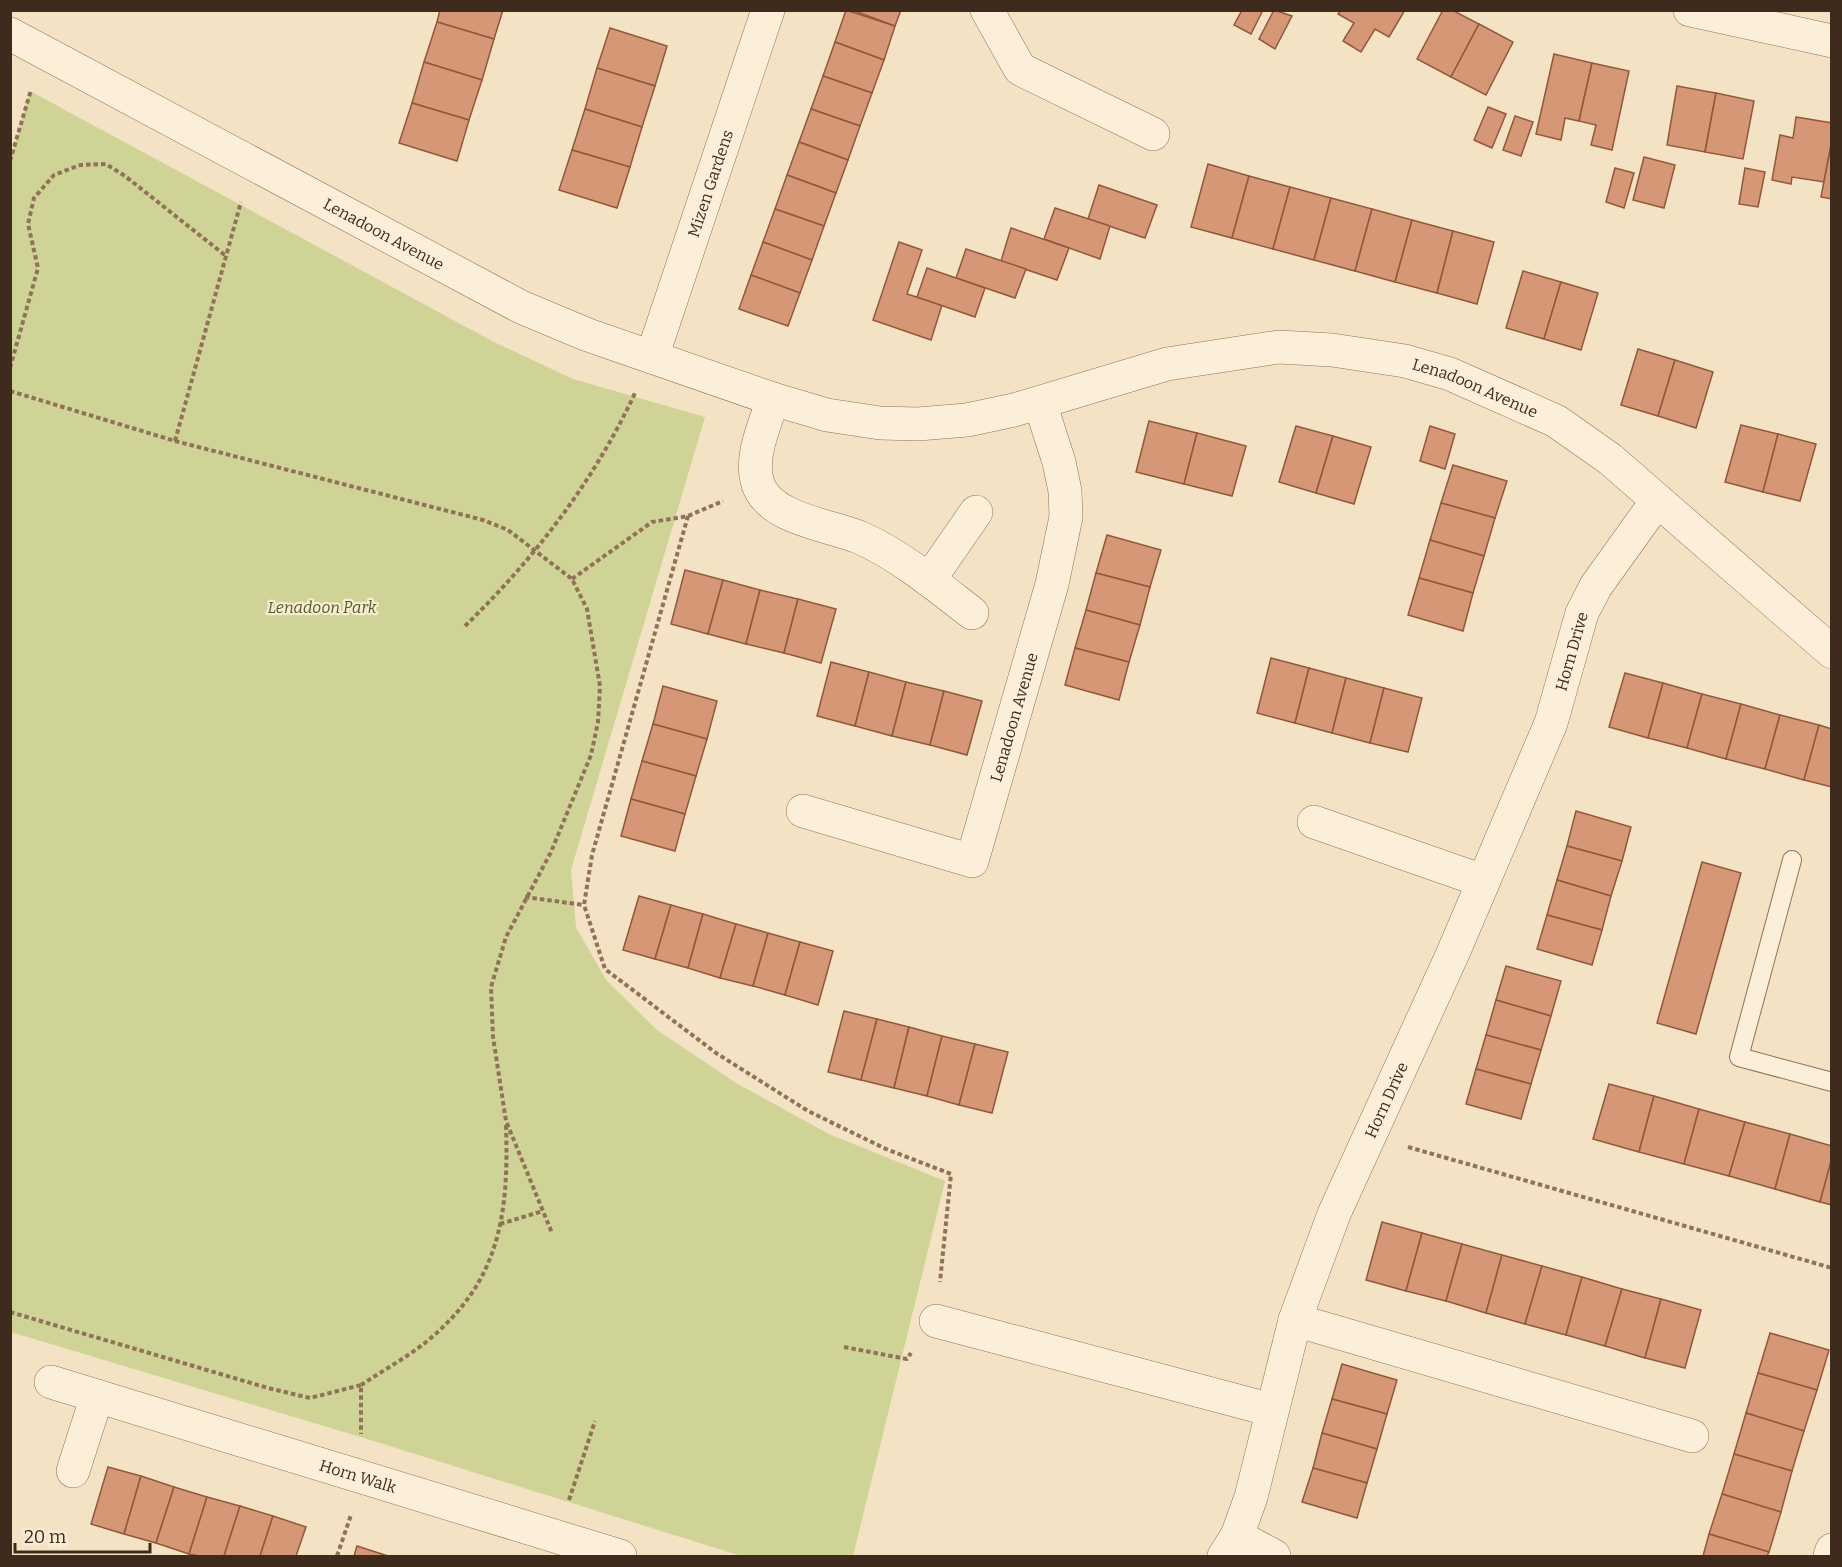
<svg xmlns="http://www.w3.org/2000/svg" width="1842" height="1567" viewBox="0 0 1842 1567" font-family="Bitter,serif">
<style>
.green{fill:#d0d396}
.building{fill:#d59776;stroke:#92583b;stroke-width:1.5}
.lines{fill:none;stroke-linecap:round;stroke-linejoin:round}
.lane-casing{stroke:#907258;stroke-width:20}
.street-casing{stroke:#907258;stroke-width:34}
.path{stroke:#907258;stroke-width:4;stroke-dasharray:4.5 3;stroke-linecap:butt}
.lane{stroke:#fcefd9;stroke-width:18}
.street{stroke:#fcefd9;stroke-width:33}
.labels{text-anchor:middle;stroke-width:4.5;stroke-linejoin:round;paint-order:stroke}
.street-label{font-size:16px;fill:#3e2b1d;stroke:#f9ecd5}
.park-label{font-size:16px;font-style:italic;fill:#525d22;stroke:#f9ecd5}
</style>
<rect width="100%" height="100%" fill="#f3e2c4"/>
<!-- green -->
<polygon class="green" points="30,91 492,341 573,379 705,417 571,870 576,927 606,980 657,1030 736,1083 829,1134 945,1181 853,1556 741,1556 377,1442 11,1332 10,161"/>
<!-- building -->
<g class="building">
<polygon points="440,10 503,10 494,39 437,22"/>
<polygon points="846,10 895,26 884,60 835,42"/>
<polygon points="852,10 901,10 895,26"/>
<polygon points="1242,10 1263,10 1251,34 1234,25"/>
<polygon points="1274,10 1292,16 1275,49 1259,39"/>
<polygon points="1341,10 1405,10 1389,37 1375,29 1361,52 1343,41 1354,23 1338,14"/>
<polygon points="1443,10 1452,10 1479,24 1451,77 1417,59"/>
<polygon points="437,22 494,39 482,80 424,62"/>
<polygon points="1479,24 1513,42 1486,95 1451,77"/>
<polygon points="610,28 667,46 655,86 597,68"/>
<polygon points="835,42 884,60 872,93 823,76"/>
<polygon points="1554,54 1592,63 1579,121 1565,118 1561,140 1536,134"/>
<polygon points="424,62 482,80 469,120 412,103"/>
<polygon points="1592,63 1629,71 1612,150 1591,145 1596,125 1579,121"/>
<polygon points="597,68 655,86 642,127 585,109"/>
<polygon points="823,76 872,93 860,126 811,109"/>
<polygon points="1677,86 1716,93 1705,152 1667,145"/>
<polygon points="1716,93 1754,101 1743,159 1705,152"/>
<polygon points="412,103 469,120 457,161 399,143"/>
<polygon points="1488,107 1506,114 1492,148 1474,140"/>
<polygon points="585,109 642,127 630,167 572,150"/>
<polygon points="811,109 860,126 848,160 799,142"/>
<polygon points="1515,116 1533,122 1521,156 1503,150"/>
<polygon points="1796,117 1832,123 1832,140 1824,182 1792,177 1791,184 1772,180 1780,135 1793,138"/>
<polygon points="1832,140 1832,199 1821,197"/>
<polygon points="799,142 848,160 836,193 787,175"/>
<polygon points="572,150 630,167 617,208 559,190"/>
<polygon points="1644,157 1675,165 1664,208 1633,200"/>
<polygon points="1208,164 1249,176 1232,238 1191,227"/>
<polygon points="1615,168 1634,173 1624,208 1606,202"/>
<polygon points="1745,168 1765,172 1758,207 1739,204"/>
<polygon points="787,175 836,193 824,226 775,209"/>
<polygon points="1249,176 1290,187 1273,249 1232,238"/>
<polygon points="1099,185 1157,205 1145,238 1088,219"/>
<polygon points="1290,187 1331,198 1314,260 1273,249"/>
<polygon points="1331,198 1372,209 1355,271 1314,260"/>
<polygon points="1055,208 1110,226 1100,259 1044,239"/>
<polygon points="775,209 824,226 812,260 763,242"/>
<polygon points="1372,209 1412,220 1395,282 1355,271"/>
<polygon points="1412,220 1453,231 1437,293 1395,282"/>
<polygon points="1011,228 1069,248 1057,280 1001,261"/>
<polygon points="1453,231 1494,242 1477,304 1437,293"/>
<polygon points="763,242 812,260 800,293 751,275"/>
<polygon points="899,242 922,250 907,294 942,305 931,340 873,320"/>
<polygon points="966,249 1026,269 1015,298 956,278"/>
<polygon points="927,268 985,288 975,317 917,297"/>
<polygon points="1523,271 1561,282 1544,339 1506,328"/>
<polygon points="751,275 800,293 788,326 739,309"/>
<polygon points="1561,282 1598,293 1581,350 1544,339"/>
<polygon points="1638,349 1675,360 1658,416 1621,405"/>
<polygon points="1675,360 1713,372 1696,428 1658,416"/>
<polygon points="1149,421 1197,433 1184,484 1136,472"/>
<polygon points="1741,425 1778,434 1763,492 1725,482"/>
<polygon points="1296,426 1333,436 1316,493 1279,482"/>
<polygon points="1430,426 1455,434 1445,469 1420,461"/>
<polygon points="1197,433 1246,446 1232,496 1184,484"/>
<polygon points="1778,434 1816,444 1800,501 1763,492"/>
<polygon points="1333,436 1371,447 1354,504 1316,493"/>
<polygon points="1453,465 1507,481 1495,518 1441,503"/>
<polygon points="1441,503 1495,518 1484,556 1430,540"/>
<polygon points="1107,535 1161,550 1150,587 1096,573"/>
<polygon points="1430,540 1484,556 1473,593 1419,578"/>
<polygon points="685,570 723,580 708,634 671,624"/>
<polygon points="1096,573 1150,587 1140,625 1086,610"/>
<polygon points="1419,578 1473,593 1463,631 1408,615"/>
<polygon points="723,580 760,590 746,644 708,634"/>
<polygon points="760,590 798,599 784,653 746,644"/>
<polygon points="798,599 836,609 821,663 784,653"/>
<polygon points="1086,610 1140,625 1129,662 1075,648"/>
<polygon points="1075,648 1129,662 1119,700 1065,685"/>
<polygon points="1271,658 1309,668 1295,723 1257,713"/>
<polygon points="831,662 869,672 855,726 817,716"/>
<polygon points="1309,668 1346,678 1332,733 1295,723"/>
<polygon points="869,672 906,682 892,736 855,726"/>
<polygon points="1625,673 1663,683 1648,738 1609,727"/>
<polygon points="1346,678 1384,688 1370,743 1332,733"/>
<polygon points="906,682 944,691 930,745 892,736"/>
<polygon points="1663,683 1702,694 1687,748 1648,738"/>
<polygon points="663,686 717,701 707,739 653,724"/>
<polygon points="1384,688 1422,698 1408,752 1370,743"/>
<polygon points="944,691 982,701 967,755 930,745"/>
<polygon points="1702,694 1741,704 1726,759 1687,748"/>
<polygon points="1741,704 1780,715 1765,769 1726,759"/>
<polygon points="1780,715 1819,725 1804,780 1765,769"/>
<polygon points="653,724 707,739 696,776 642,761"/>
<polygon points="1819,725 1832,729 1832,787 1804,780"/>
<polygon points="642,761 696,776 685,814 631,799"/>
<polygon points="631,799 685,814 675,851 621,836"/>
<polygon points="1576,811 1631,827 1622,861 1567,846"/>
<polygon points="1567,846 1622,861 1611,896 1557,880"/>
<polygon points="1702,862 1741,873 1696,1034 1657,1023"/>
<polygon points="1557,880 1611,896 1602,930 1547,915"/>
<polygon points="639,896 671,905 655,959 623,950"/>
<polygon points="671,905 703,914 688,968 655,959"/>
<polygon points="703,914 736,924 720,978 688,968"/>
<polygon points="1547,915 1602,930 1592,965 1537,949"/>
<polygon points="736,924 768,933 753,986 720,978"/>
<polygon points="768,933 800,942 785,995 753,986"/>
<polygon points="800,942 833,951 818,1005 785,995"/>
<polygon points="1506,966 1561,981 1551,1016 1496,1000"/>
<polygon points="1496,1000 1551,1016 1541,1050 1486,1035"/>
<polygon points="844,1011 877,1019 861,1080 828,1072"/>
<polygon points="877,1019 909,1027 894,1088 861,1080"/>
<polygon points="909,1027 942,1036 927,1096 894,1088"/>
<polygon points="1486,1035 1541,1050 1531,1084 1476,1069"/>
<polygon points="942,1036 975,1044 959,1105 927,1096"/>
<polygon points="975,1044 1008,1052 992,1113 959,1105"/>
<polygon points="1476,1069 1531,1084 1521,1119 1466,1104"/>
<polygon points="1609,1084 1654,1096 1639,1152 1593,1139"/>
<polygon points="1654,1096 1699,1109 1684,1164 1639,1152"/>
<polygon points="1699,1109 1745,1122 1729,1176 1684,1164"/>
<polygon points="1745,1122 1790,1134 1775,1189 1729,1176"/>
<polygon points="1790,1134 1832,1146 1832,1158 1820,1202 1775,1189"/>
<polygon points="1832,1158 1832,1205 1820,1202"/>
<polygon points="1382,1222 1422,1233 1406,1291 1366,1280"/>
<polygon points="1422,1233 1462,1244 1446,1301 1406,1291"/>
<polygon points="1462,1244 1502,1255 1486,1313 1446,1301"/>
<polygon points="1502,1255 1542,1266 1525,1324 1486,1313"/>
<polygon points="1542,1266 1582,1277 1566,1335 1525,1324"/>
<polygon points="1582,1277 1622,1289 1605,1346 1566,1335"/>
<polygon points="1622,1289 1661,1299 1645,1358 1605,1346"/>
<polygon points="1661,1299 1701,1310 1685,1368 1645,1358"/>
<polygon points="1770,1333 1829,1350 1817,1390 1758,1373"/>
<polygon points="1342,1364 1397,1380 1387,1414 1332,1399"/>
<polygon points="1758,1373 1817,1390 1804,1431 1746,1413"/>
<polygon points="1332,1399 1387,1414 1377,1449 1322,1433"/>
<polygon points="1746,1413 1804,1431 1792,1471 1734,1454"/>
<polygon points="1322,1433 1377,1449 1367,1483 1313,1468"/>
<polygon points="1734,1454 1792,1471 1781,1512 1722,1494"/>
<polygon points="108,1467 141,1476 124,1534 91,1524"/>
<polygon points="1313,1468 1367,1483 1357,1518 1302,1502"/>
<polygon points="141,1476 174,1487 156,1543 124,1534"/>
<polygon points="174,1487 207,1497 189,1554 156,1543"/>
<polygon points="1722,1494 1781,1512 1769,1552 1709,1534"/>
<polygon points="207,1497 240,1506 224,1556 199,1556 189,1554"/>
<polygon points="240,1506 273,1516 260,1556 224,1556"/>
<polygon points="273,1516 306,1527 296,1556 260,1556"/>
<polygon points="1709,1534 1769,1552 1767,1556 1703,1556"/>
<polygon points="357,1546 388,1556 354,1556"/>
</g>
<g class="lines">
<defs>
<polyline id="lane" points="1792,860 1739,1057 1832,1082"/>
<g id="street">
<polyline points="987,10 1020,69 1153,134"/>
<polyline points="1690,10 1832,41"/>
<path id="s1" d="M 10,34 L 521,307 L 588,335 L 773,399 L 827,415 L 880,423 L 918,424 L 967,420 L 1014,410 L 1167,364 L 1279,347 L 1332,350 L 1405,361 L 1450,374 L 1556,421 L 1610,459 L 1832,652"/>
<path id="s2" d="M 652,357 L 768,10"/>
<path d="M 773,399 C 765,425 749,457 758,484 C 770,520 831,525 861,538 C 901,556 937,586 972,613"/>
<polyline points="929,580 976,512"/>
<path id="s3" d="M 803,811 L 972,861 L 1052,584 L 1066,517 L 1065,491 L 1059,462 L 1040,403"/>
<polyline points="1314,822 1483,881"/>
<polyline points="1295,1320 1692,1436"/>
<polyline points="936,1321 1272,1410"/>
<path id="s4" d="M 51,1382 L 620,1556"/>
<polyline points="73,1471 97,1396"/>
<polyline points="1237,1536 1274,1556"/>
<path id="s5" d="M 1224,1556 L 1237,1536 L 1251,1497 L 1295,1320 L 1334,1214 L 1453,953 L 1551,723 L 1582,613 L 1596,586 L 1657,501"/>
<polyline points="1830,1556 1832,1550"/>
</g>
</defs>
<!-- lane casing -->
<use href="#lane" class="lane-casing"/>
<!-- street casing -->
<use href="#street" class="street-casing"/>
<!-- path -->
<g class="path">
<polyline points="10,161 31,90"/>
<polyline points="10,368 38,268 28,224 34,198 54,175 80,165 106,164 125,176 226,256"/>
<polyline points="10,391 175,441 241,202"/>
<polyline points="175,441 483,520 508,530 572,579 587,609 600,686 598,722 591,755 551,852 506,937 491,987 493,1037 506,1121 552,1233"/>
<polyline points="688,516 592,855 584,905 605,969 716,1053 808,1111 886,1149 951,1174 940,1282"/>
<polyline points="572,579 652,522 688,516 723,501"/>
<path d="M 465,626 C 535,558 594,481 635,393"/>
<polyline points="525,897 584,905"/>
<polyline points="1408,1147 1832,1268"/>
<polyline points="500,1224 543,1211"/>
<polyline points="10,1312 268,1388 310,1398 361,1385 361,1434"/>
<polyline points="844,1347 907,1359 911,1353"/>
<path d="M 361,1385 C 382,1371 406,1358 426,1342 C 500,1282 509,1215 506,1125"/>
<polyline points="569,1500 595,1421"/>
<polyline points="337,1556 351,1515"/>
</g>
<!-- lane -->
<use href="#lane" class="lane"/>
<!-- street -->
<use href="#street" class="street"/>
</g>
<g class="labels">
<!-- street labels -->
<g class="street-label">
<text dy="6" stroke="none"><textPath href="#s2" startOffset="183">Mizen Gardens</textPath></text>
<text dy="6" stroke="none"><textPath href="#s1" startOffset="424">Lenadoon Avenue</textPath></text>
<text dy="6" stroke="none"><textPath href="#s1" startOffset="1568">Lenadoon Avenue</textPath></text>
<text dy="6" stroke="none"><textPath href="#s5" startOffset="972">Horn Drive</textPath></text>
<text dy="6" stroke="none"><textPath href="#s3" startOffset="326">Lenadoon Avenue</textPath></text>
<text dy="6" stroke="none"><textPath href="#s5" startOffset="486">Horn Drive</textPath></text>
<text dy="6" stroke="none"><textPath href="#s4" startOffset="321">Horn Walk</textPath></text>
</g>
<!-- park labels -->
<g class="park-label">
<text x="322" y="613">Lenadoon Park</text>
</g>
</g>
<!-- border -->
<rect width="1842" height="1567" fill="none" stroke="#3e2b1d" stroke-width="24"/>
<!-- scale -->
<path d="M15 1543v9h135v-9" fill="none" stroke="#3e2b1d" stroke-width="3"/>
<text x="24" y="1543" font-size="18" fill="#3e2b1d" stroke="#f9ecd5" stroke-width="4.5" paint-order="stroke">20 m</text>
</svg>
